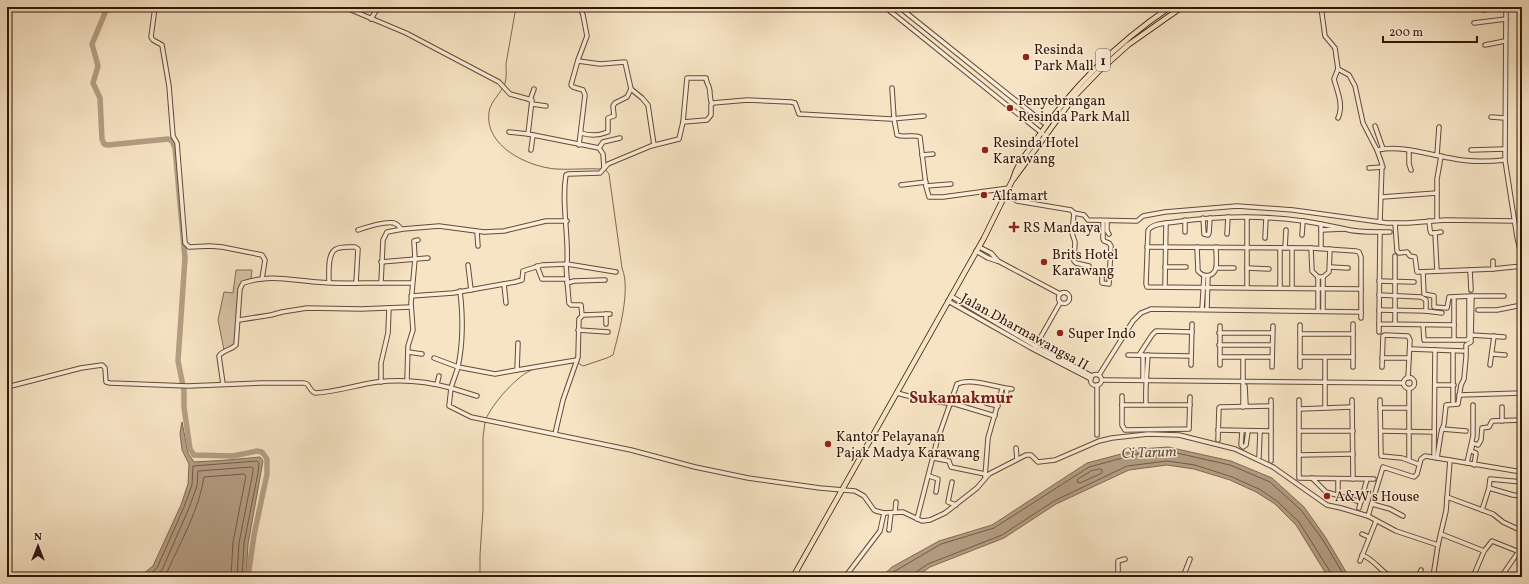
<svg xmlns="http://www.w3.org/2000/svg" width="1529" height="584" viewBox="0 0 1529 584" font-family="Vollkorn,serif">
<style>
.green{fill:#d6c1a4;stroke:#846c56}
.water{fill:#b49e84;stroke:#806852}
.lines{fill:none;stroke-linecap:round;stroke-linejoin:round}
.shore{stroke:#745a46;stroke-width:1}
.stream{stroke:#806852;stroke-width:1}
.river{stroke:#b49e84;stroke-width:5.5}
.minor-casing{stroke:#644a37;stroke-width:5.5}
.major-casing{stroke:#331608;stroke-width:6}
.minor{stroke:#faedd9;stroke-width:3.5}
.major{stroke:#f7e4c4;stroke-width:4.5}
.poi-dot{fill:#8f2418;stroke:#faedd9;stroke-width:1.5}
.labels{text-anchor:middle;stroke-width:3;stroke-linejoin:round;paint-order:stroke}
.shield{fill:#faedd9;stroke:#6f5647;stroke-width:1}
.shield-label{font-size:13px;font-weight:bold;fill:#331608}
.poi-label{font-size:14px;fill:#331608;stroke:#faedd9;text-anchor:start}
.street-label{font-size:14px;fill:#331608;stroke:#faedd9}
.water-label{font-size:15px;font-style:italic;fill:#674c3a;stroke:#faedd9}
.quarter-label{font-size:16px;font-weight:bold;fill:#7a1f14;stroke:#faedd9}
</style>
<rect width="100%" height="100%" fill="#f7e4c4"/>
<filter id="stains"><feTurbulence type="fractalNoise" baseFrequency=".005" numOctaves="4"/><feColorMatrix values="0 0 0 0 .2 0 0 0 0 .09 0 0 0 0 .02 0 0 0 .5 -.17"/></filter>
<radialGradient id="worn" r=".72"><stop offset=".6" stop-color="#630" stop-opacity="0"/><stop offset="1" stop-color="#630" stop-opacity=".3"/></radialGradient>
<!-- green -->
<polygon class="green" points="236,270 252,270 251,279 241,286 235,346 224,350 218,320 224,292 233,293"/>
<!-- water -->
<g class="water">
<polygon points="182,422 188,453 194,462 228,460 260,457 263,461 248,544 246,577 139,577 153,566 181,505 188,484 189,464 182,450 180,433"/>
<polygon points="1168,447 1231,461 1272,478 1304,507 1326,538 1349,577 1328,577 1296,525 1275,504 1256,492 1230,480 1194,469 1167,465 1129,470 1056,504 1004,538 930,567 916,577 881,577 892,567 939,541 992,525 1087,463 1140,449"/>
</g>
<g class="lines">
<!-- shore -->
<g class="shore">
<polygon points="1100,469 1102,470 1102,473 1080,483 1077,482 1078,479 1091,471"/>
<polyline points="146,577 157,568 184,507 192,485 193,466 257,461 259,463 258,473 244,543 242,577"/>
<polyline points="154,577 162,570 189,508 197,486 198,471 251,467 253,468 253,472 239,543 237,577"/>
<path d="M 163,577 L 167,572 C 181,541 199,510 204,477 L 244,474 L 246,476 L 233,542 L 231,577"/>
<polyline points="887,577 895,571 941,544 994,528 1089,467 1141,453 1168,451 1230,465 1270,482 1301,510 1323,540 1345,577"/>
<polyline points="915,577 916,572 928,564 1002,535 1054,501 1127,466 1167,461 1195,465 1232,477 1259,489 1277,501 1299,522 1331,573 1331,577"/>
</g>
<!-- stream -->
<g class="stream">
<path d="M 516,7 C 513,26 509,45 506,64 C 506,70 507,77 505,83 C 501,94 491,100 489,112 C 484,146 528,167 556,169 C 571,170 587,168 602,169"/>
<path d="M 578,363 L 583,366 L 607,358 L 613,355 C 619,332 631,290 622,268 L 609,174 L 605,169"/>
<path d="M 486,419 C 492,404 518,374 534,369"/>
<polyline points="480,577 480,555 483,509 483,437 485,422"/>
</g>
<!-- river -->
<polyline class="river" points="105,7 105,13 92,44 98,66 93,83 100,98 102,139 104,144 108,145 168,139 172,141 175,148 185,258 178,361 184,391 184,407 190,449 194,455 233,456 257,451 262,452 267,459 267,474 254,535 248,577"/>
<defs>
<g id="minor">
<polyline points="155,7 151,37 153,40 162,45 169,86 173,136 177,143 185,243 189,247 210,246 222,247 262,255 265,260 262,279"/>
<polyline points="344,7 406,33 499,82 510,94 532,100 528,134 599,148 603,154 604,168"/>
<polyline points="885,7 1043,134"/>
<polyline points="899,7 1044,123"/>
<path d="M 1321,7 L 1325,36 L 1335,48 L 1338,69 L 1334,79 C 1337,91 1344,105 1338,118"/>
<polyline points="1506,7 1505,160 1517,237 1522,258"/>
<polyline points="1483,10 1498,7"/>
<polyline points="891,12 895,7"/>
<polyline points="371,19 378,7"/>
<polyline points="1474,23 1506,19"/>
<polyline points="1485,45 1505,41"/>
<path d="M 578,61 L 600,64 L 625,62 L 631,89 L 627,97 L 615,103 L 613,106 L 614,116 L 608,118 L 608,132 C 598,136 590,136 581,133"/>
<polyline points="1338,69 1349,75 1355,86 1363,123 1377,150 1382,164 1380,222"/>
<path d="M 892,88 L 894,119 L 897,135 C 904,138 913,134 920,137 L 926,186 L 929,197 L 943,197 L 1009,188"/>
<polyline points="631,89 642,98 648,105 654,145"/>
<polyline points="530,100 534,89"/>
<polyline points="532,104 546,106"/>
<polyline points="1491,117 1505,118"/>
<path d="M 683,122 L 687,78 L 706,78 C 706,82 708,84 709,87 C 711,93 709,98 712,104"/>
<polyline points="1375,126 1383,149"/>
<polyline points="509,132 528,134"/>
<polyline points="579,145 585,95 583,90 573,87 571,85 578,60 587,36 583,15 580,7"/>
<polyline points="599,148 603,142 620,138"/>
<polyline points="531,150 533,135"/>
<path d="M 1377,150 C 1402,145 1426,154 1450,158 C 1468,162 1487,162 1505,160"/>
<polyline points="1409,150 1409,164 1411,170"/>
<polyline points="1471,150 1505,149"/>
<polyline points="922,155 933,154"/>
<polyline points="1437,155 1439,127"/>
<polyline points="1369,168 1383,167"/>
<polyline points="901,185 926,182"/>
<polyline points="926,186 951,184"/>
<polyline points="1006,194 1017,201 1071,210 1074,213 1084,215 1088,220 1137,221 1143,216 1165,212 1237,206 1293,210 1387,223 1408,223 1446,220 1514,221"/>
<polyline points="1382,197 1437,193"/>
<polyline points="1074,213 1072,233 1075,242 1074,261 1076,263 1089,266"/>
<polyline points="1203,218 1204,234 1208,235 1209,233 1210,218"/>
<polyline points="1185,220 1185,232"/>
<polyline points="1437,220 1437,179 1441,156"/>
<polyline points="1107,221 1107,231 1109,234"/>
<polyline points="1429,221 1430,230 1431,233 1435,233 1437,271"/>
<polyline points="1395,223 1397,251 1399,253 1407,252 1410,256 1415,257 1417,272 1493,269 1522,266"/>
<polyline points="1321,224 1321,248"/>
<path d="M 358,230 C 367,227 385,221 394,223 C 397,224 399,226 401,229"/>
<polyline points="1321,230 1344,229"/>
<polyline points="477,232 478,246"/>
<polyline points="1380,232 1379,324 1454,325"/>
<polyline points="1435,233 1441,232"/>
<polyline points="1227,234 1228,217"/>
<polyline points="1302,235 1303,221"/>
<polyline points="1265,238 1266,218"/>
<polyline points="979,247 991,253 998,261 1060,294"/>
<path d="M 1197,247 L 1198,271 C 1203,277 1213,278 1216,268 C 1217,262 1216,254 1216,247"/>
<polyline points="1285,248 1286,230"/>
<polyline points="1292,248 1292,288"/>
<polyline points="1311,248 1312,271 1318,277 1323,277 1329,272 1330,249"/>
<polyline points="976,251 988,258 997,261"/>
<polyline points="381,262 428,258"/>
<polyline points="566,264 567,279"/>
<polyline points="567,264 616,272"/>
<polyline points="468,265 471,290"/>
<polyline points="537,266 542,279 567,279 569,303 571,305 581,305 582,315"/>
<polyline points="1165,267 1186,267"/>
<polyline points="1330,267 1348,268"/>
<polyline points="1216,268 1234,268"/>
<polyline points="1247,268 1269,269"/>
<polyline points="1493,269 1493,261"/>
<polyline points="1102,270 1102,283 1109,284 1111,246 1109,243 1104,241 1103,239 1103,221"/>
<polyline points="1470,270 1471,290"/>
<polyline points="1423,272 1424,294 1434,296 1434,307 1447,308 1449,297 1472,296 1471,339 1471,342 1466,345 1466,357 1464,379 1461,385 1458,404 1446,405 1444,424 1441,433 1437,458"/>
<polyline points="1318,277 1318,311"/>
<polyline points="1323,277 1323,311"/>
<polyline points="1379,281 1414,282"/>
<path d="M 329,282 C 329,274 327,253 336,249 C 341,246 350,247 355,247 L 358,249 L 356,283"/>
<polyline points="381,283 412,283"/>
<polyline points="567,283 574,281 605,280"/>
<polyline points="504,284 506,303"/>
<polyline points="1165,287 1166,223"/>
<polyline points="1247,287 1247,217"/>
<polyline points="1280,287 1280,248"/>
<path d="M 1361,289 L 1147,287 L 1146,284 L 1148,231 C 1151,223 1168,223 1175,222 C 1218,216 1260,215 1303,221 C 1317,223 1331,226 1345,229 C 1359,233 1376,232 1390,232"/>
<path d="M 460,291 C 463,316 463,343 458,367 C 456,374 453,381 451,388 L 477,396"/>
<circle cx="1064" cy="298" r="5.5"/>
<polyline points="1379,295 1421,297 1426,300 1426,311"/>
<path d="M 411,296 L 453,293 L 515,282 L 522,280 L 523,271 L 542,265 L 567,264 C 569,235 561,203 566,175 L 568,174 L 600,173 L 608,164 L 651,146 L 679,139 L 683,122 L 707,120 L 711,115 L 711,105 L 713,103 L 747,100 L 791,102 L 795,103 L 799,114 L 891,119 L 924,116"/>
<polyline points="951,296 1042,350 1092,376"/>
<polyline points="1472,296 1504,296"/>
<polyline points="1454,299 1454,340"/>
<polyline points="948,301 1033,349 1091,379"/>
<polyline points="1202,309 1204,276"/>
<polyline points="1207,309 1208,276"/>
<polyline points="1379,310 1426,311 1442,313"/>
<polyline points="1478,310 1497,310 1522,305"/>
<polyline points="1361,312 1361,318"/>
<polyline points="239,320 271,315 282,312 307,308 361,309 411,307"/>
<polyline points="606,324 606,314"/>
<polyline points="1395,324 1395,256"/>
<polyline points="1423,325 1424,340 1467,340 1469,338 1469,299"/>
<polyline points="1220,326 1220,365"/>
<polyline points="578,330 608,332"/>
<polyline points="1379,332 1379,324"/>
<polyline points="1219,333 1272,333"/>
<polyline points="1300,334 1353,334"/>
<polyline points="1471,335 1504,337"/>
<polyline points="1219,345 1272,345"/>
<polyline points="1035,347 1060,303"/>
<polyline points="1410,349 1463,351"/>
<polyline points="408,352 422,354"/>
<polyline points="1492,354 1505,355"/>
<polyline points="1128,355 1191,356"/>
<polyline points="1139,355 1152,335 1156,331 1192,332"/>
<polyline points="1143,355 1143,380"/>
<polyline points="1220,357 1272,357"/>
<polyline points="1243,357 1243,407"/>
<polyline points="1300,357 1353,357"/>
<polyline points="434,358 458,367 495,374 517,370 518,343"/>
<polyline points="1382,358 1409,358"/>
<polyline points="1191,365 1192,324"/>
<polyline points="1490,365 1494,336"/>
<polyline points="1272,367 1273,326"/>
<polyline points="1300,367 1300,325"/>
<polyline points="1353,367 1353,324"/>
<polyline points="1382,367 1383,336 1385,335 1408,336 1410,340 1408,378"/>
<polyline points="517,370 577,360"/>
<circle cx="1096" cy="380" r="5.5"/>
<polyline points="1099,375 1133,321 1141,313 1151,309 1361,312 1361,257 1359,252 1356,251 1311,248 1147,247"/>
<circle cx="1409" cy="383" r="5.5"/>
<polyline points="407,380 408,346 413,330 411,303 415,259 414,241 418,240"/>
<polyline points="1102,380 1403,383"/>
<polyline points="381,382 381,363 388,333 389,308"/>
<path d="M 223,384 L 219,356 C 223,350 231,350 236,345 L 240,289 L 243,283 C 270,274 290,280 316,282 C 338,284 360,283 381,283 L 383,240 L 387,232 L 403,229 L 439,226 L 484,232 L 504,231 L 546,221 L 567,221"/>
<polyline points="437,384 439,376"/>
<polyline points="1097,385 1097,435"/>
<polyline points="1435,385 1454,385"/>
<polyline points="1245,386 1246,406"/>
<path d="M 7,387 L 81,368 L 102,365 L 105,368 L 106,382 L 110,383 L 188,386 L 262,383 L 304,383 L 307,384 L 312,391 L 315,393 C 336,392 356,385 377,382 C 402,379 426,381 451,388 L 449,406 L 471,417 L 631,450 L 695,467 L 748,478 L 820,488 L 855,491 L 864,496 L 874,510 L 876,511 L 884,513 L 903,512 L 922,521 L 930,520 L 945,513 L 977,488 L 989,474 L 1026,455 L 1031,455 L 1038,462 L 1055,460 L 1099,441 L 1112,438 L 1148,434 L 1179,435 L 1235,449 L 1273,467 L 1327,505 L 1341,508 L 1368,516 L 1383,467 L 1414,477 L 1417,474 L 1421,459 L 1425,456 L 1522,472"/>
<polyline points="897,393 923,400 955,404 995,416"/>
<polyline points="1459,395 1522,393"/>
<polyline points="1006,396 1007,389"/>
<polyline points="1122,396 1122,425 1125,430 1189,429 1190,397"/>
<polyline points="1271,400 1271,461"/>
<polyline points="1299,400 1299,478 1374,479"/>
<polyline points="1352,400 1353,479"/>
<polyline points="1380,400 1381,456 1402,458 1418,464"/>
<polyline points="1453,402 1453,351"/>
<polyline points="986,403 998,406"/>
<path d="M 1146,404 C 1145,388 1147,372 1148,355"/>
<polyline points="1122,405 1190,405"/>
<polyline points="1502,407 1502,421"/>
<polyline points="1325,408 1325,358"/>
<polyline points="1380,408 1408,408"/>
<polyline points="1300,409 1352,407"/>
<polyline points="1442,429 1466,431"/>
<polyline points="1218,430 1271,431"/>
<polyline points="1242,431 1241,445 1243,447 1246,445 1248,431"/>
<polyline points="1300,431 1353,431"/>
<polyline points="1381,431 1434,432"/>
<polyline points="555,434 563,400 578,357 579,319 583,315 610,314"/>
<polyline points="1218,440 1219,408 1220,407 1271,406"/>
<polyline points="1016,448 1017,459"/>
<polyline points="1299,455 1353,454"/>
<polyline points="1434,455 1435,350"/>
<polyline points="1259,457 1260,432"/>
<polyline points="933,458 949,461 951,467 985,474"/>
<polyline points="1409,460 1409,389"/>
<polyline points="1467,463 1473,436 1473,405"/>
<polyline points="1474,465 1476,453 1471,451 1473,443 1478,445 1481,440 1482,428 1489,427 1492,421 1522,420"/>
<polyline points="929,476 938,479 936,492"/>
<polyline points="985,477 988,438 1002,389"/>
<polyline points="1312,478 1326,492 1361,502"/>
<polyline points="952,482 948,502 956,505"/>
<polyline points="1489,488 1513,495 1522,496"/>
<polyline points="1338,495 1338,479"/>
<polyline points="1447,497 1493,514 1503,522 1522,531"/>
<polyline points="1372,504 1390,509 1403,516"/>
<polyline points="1359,508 1367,479"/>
<polyline points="1482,510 1489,488 1490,479 1522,482"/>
<polyline points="895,512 896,502"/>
<polyline points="1368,516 1396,531 1438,545"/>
<path d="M 917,519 L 937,441 L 957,384 C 971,377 997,388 1012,389"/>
<polyline points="889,530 891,513"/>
<polyline points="1362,534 1369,537"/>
<polyline points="1441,534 1484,551"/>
<path d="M 1362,555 C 1374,559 1380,571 1391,577"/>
<polyline points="1360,561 1376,521"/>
<polyline points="845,577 880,531 884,513"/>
<polyline points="1118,577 1118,561 1125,559"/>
<polyline points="1183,577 1190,559"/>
<polyline points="1419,577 1421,570"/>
<polyline points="1433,577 1438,545 1446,511 1450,460"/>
<polyline points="1473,577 1484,551 1492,541 1522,553"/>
<polyline points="1501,577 1519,551"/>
</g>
<g id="major">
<path d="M 1013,179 C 1017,164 1027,153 1036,140 C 1072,87 1117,43 1170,7"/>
<polyline points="793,577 984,238 1012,181 1074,97 1099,71 1128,45 1182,7"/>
</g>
</defs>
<!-- minor casing -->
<use href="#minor" class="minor-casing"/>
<!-- major casing -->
<use href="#major" class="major-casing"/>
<!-- minor -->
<use href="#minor" class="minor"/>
<!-- major -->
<use href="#major" class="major"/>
</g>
<!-- markers -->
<g class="poi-dot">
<circle cx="1026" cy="57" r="4"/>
<circle cx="1010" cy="108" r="4"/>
<circle cx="985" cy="150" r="4"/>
<circle cx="984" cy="195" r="4"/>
<path d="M1012 221h4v4h4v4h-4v4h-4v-4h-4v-4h4z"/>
<circle cx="1044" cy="262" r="4"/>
<circle cx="1060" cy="333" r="4"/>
<circle cx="828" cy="444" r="4"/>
<circle cx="1327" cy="496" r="4"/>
</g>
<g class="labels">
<!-- shield labels -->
<rect class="shield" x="1096" y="49" width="14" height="22" rx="3"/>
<g class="shield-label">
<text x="1103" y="65">1</text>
</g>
<!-- poi labels -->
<g class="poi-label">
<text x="1034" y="54">Resinda<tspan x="1034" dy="16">Park Mall</tspan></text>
<text x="1018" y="105">Penyebrangan<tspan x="1018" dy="16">Resinda Park Mall</tspan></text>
<text x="993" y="147">Resinda Hotel<tspan x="993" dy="16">Karawang</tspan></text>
<text x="992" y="200">Alfamart</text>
<text x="1023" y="232">RS Mandaya</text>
<text x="1052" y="259">Brits Hotel<tspan x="1052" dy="16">Karawang</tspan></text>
<text x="1068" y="338">Super Indo</text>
<text x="836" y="441">Kantor Pelayanan<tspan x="836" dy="16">Pajak Madya Karawang</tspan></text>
<text x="1335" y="501">A&amp;W's House</text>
</g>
<!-- street labels -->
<g class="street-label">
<text transform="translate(1025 331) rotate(29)" y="5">Jalan Dharmawangsa II</text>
</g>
<!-- water labels -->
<g class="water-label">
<text transform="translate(1149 452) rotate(-2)" y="5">Ci Tarum</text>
</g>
<!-- quarter labels -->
<g class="quarter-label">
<text x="961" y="403">Sukamakmur</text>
</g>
</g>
<!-- margin -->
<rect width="1529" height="584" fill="none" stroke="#f7e4c4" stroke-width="24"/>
<rect x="8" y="8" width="1513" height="568" fill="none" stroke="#331608" stroke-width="2"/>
<rect x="12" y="12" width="1505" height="560" fill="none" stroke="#331608"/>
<!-- north arrow -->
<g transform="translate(38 546)" stroke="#faedd9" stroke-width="3" paint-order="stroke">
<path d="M0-3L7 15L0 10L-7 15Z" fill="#331608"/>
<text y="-6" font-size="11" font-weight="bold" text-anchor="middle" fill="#331608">N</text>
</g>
<!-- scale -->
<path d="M1383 36v6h94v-6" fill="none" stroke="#331608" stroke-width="2"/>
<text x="1389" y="36" font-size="12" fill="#331608" stroke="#faedd9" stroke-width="3" paint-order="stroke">200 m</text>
<rect width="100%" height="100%" filter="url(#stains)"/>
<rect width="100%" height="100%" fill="url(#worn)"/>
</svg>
